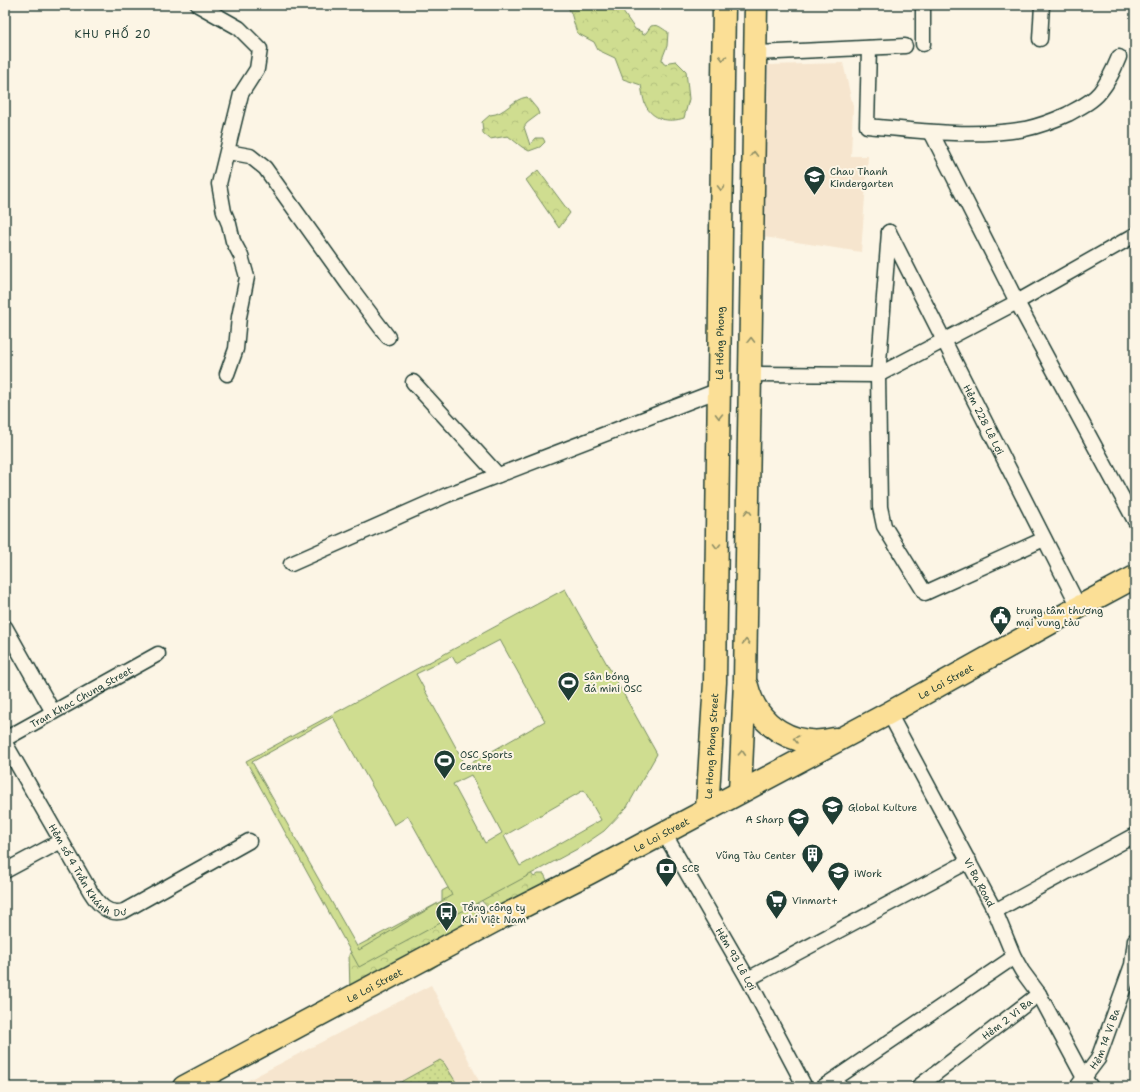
<svg xmlns="http://www.w3.org/2000/svg" width="1140" height="1092" viewBox="0 0 1140 1092" font-family="'Shantell Sans',sans-serif">
<style>
.built{fill:#f6e5ce}
.grass{fill:url(#grass-dots);stroke:#778d62}
.forest{fill:url(#forest-crowns);stroke:#778d62}
.garden{fill:#cfdd90;stroke:#778d62;fill-rule:evenodd}
.lines{fill:none;stroke-linecap:round;stroke-linejoin:round}
.street-casing{stroke:#1f3d34;stroke-width:17}
.primary-casing{stroke:#1f3d34;stroke-width:25}
.street{stroke:#fcf5e5;stroke-width:14}
.primary{stroke:#fbdf96;stroke-width:22}
.oneway{stroke:#8d8e65}
.labels{text-anchor:middle;stroke-width:4;stroke-linejoin:round;paint-order:stroke}
.poi-label{font-size:10px;fill:#1f3d34;stroke:#fcf5e5;text-anchor:start}
.street-label{font-size:10px;fill:#1f3d34;stroke:#fcf5e5}
.neighbourhood-label{font-size:11px;letter-spacing:1px;fill:#1f3d34;stroke:#fcf5e5}
</style>
<defs>
<pattern id="grass-dots" width="8" height="8" patternUnits="userSpaceOnUse"><rect width="8" height="8" fill="#cfdd90"/><path d="M2 2h.1M6 6h.1" fill="none" stroke="#b1bf7d" stroke-width="1.8" stroke-linecap="round"/></pattern>
<pattern id="forest-crowns" width="20" height="18" patternUnits="userSpaceOnUse"><rect width="20" height="18" fill="#cfdd90"/><path d="M2 6a3 3 0 1 1 6 0M12 15a3 3 0 1 1 6 0" fill="none" stroke="#b1bf7d"/></pattern>
</defs>
<rect width="100%" height="100%" fill="#fcf5e5"/>
<filter id="ink" filterUnits="userSpaceOnUse"><feTurbulence type="fractalNoise" baseFrequency=".025" numOctaves="2"/><feDisplacementMap in="SourceGraphic" scale="8" xChannelSelector="R" yChannelSelector="G"/><feConvolveMatrix kernelMatrix="1 2 1 2 8 2 1 2 1" color-interpolation-filters="sRGB"/></filter>
<g filter="url(#ink)">
<!-- built -->
<g class="built">
<polygon points="843,63 853,106 851,156 868,156 861,252 764,237 768,65"/>
<polygon points="431,985 482,1087 235,1087"/>
</g>
<!-- grass -->
<polygon class="grass" points="440,1060 444,1063 459,1087 396,1087 397,1084"/>
<!-- forest -->
<g class="forest">
<path d="M 567,5 L 618,5 L 635,29 L 642,32 L 643,35 L 646,33 L 651,26 C 659,24 661,28 668,32 L 667,46 L 662,59 L 663,63 L 666,65 L 669,62 L 676,61 L 686,71 L 689,99 L 684,118 C 669,123 652,120 645,104 C 643,98 642,91 641,85 L 623,79 L 615,58 L 598,50 L 594,42 L 577,33 L 571,13 Z"/>
<path d="M 527,97 L 537,109 L 539,114 L 527,123 L 524,127 L 530,145 L 536,138 L 543,138 L 545,142 L 540,147 L 529,151 L 522,147 L 508,136 L 490,139 L 483,133 L 482,122 L 490,115 C 506,114 512,99 527,97 Z"/>
<polygon points="538,170 570,213 559,228 526,180"/>
<polygon points="530,872 534,877 538,874 544,874 548,882 492,912 479,898"/>
<polygon points="453,885 478,902 478,915 483,933 473,943 430,970 416,971 350,992 349,955 352,949 442,901 442,891"/>
</g>
<!-- garden -->
<path class="garden" d="M 565,589 L 657,754 L 627,807 L 604,831 L 579,848 L 359,967 L 246,761 ZM 500,640 L 545,721 L 466,766 L 416,674 L 452,656 L 456,663 ZM 333,717 L 394,825 L 408,816 L 452,895 L 359,950 L 252,762 ZM 471,775 L 502,833 L 485,843 L 453,784 ZM 584,790 L 601,820 L 520,866 L 504,836 Z"/>
<g class="lines">
<defs>
<g id="street">
<polyline points="198,5 239,28 260,49 257,69 241,94 219,184 224,212 229,224 233,241 241,256 247,277 239,317 236,349 227,374"/>
<polyline points="1040,39 1042,5"/>
<polyline points="923,44 923,5"/>
<path d="M 869,48 L 867,126 C 919,131 973,138 1025,129 C 1039,126 1055,120 1068,114 C 1079,108 1092,102 1100,92 C 1109,81 1114,69 1119,57"/>
<polyline points="756,53 905,46"/>
<polyline points="931,132 1017,302 1135,521"/>
<polyline points="228,152 250,156 265,168 348,284 388,337"/>
<polyline points="889,232 878,375 880,507 884,526 925,593 1044,539"/>
<path id="s1" d="M 889,232 L 1079,607"/>
<polyline points="750,374 878,375 1017,302 1135,235"/>
<polyline points="413,382 498,475"/>
<polyline points="291,564 447,495 719,390"/>
<polyline points="5,627 53,712"/>
<path id="s2" d="M 889,713 L 995,911 L 1014,957 L 1022,971 L 1039,994 L 1084,1078 L 1091,1087"/>
<path id="s3" d="M 5,739 L 158,654"/>
<path id="s4" d="M 5,743 L 90,891 C 98,904 108,916 124,911 L 249,841"/>
<path id="s5" d="M 664,833 L 748,979 L 805,1087"/>
<polyline points="5,871 61,841"/>
<polyline points="995,911 1135,835"/>
<polyline points="748,979 969,861"/>
<polyline points="823,1087 1014,957"/>
<path id="s6" d="M 918,1087 L 1039,994"/>
<path id="s7" d="M 1077,1087 L 1098,1059 L 1132,965 L 1135,940"/>
</g>
<g id="primary">
<path d="M 747,686 C 757,726 794,749 835,739"/>
<polyline points="740,792 745,681 756,5"/>
<path id="s8" d="M 707,810 L 715,682 L 724,5"/>
<path id="s9" d="M 184,1087 L 500,918 L 589,873 L 889,713 L 1079,607 L 1135,577"/>
</g>
</defs>
<!-- street casing -->
<use href="#street" class="street-casing"/>
<!-- primary casing -->
<use href="#primary" class="primary-casing"/>
<!-- street -->
<use href="#street" class="street"/>
<!-- primary -->
<use href="#primary" class="primary"/>
</g>
<!-- one-way arrows -->
<defs><path id="oneway-chevron" d="M-2-3.5L2.5 0L-2 3.5" fill="none" stroke-width="1.6" stroke-linecap="round" stroke-linejoin="round"/></defs>
<g class="oneway">
<use href="#oneway-chevron" transform="translate(723 58) rotate(91)"/>
<use href="#oneway-chevron" transform="translate(754 154) rotate(-89)"/>
<use href="#oneway-chevron" transform="translate(721 188) rotate(91)"/>
<use href="#oneway-chevron" transform="translate(751 340) rotate(-89)"/>
<use href="#oneway-chevron" transform="translate(719 416) rotate(91)"/>
<use href="#oneway-chevron" transform="translate(748 512) rotate(-89)"/>
<use href="#oneway-chevron" transform="translate(717 546) rotate(91)"/>
<use href="#oneway-chevron" transform="translate(746 642) rotate(-89)"/>
<use href="#oneway-chevron" transform="translate(796 739) rotate(-166)"/>
<use href="#oneway-chevron" transform="translate(742 753) rotate(-87)"/>
</g>
</g>
<!-- icons -->
<defs>
<symbol id="school-pin" viewBox="-11 -11 22 30"><path d="M0 17L-7.5 6A9.5 9.5 0 1 1 7.5 6Z" fill="#1f3d34" stroke="#fcf5e5"/><path d="M0-5L7-2L0 1L-7-2ZM-4 1L0 2.5L4 1V4Q0 6-4 4Z" fill="#fff"/></symbol>
<symbol id="civic-pin" viewBox="-11 -11 22 30"><path d="M0 17L-7.5 6A9.5 9.5 0 1 1 7.5 6Z" fill="#1f3d34" stroke="#fcf5e5"/><path d="M-.6-6.5H3V-4.5H.6V-3L4-1V1h2V6H-6V1h2V-1L-.6-3ZM-1.2 2.5V6h2.4V2.5Z" fill="#fff"/></symbol>
<symbol id="stadium-pin" viewBox="-11 -11 22 30"><path d="M0 17L-7.5 6A9.5 9.5 0 1 1 7.5 6Z" fill="#1f3d34" stroke="#fcf5e5"/><path d="M0-5a6.5 5 0 1 0 0 10a6.5 5 0 1 0 0-10ZM-3.5-1.8h7v3.6h-7Z" fill="#fff"/></symbol>
<symbol id="university-pin" viewBox="-11 -11 22 30"><path d="M0 17L-7.5 6A9.5 9.5 0 1 1 7.5 6Z" fill="#1f3d34" stroke="#fcf5e5"/><path d="M0-5L7-2L0 1L-7-2ZM-4 1L0 2.5L4 1V4Q0 6-4 4Z" fill="#fff"/></symbol>
<symbol id="building-pin" viewBox="-11 -11 22 30"><path d="M0 17L-7.5 6A9.5 9.5 0 1 1 7.5 6Z" fill="#1f3d34" stroke="#fcf5e5"/><path d="M-4-6H4V6H1V3H-1V6H-4ZM-2.5-4.3h1.7v1.8h-1.7ZM.8-4.3h1.7v1.8H.8ZM-2.5-1h1.7V.8h-1.7ZM.8-1h1.7V.8H.8Z" fill="#fff"/></symbol>
<symbol id="bank-pin" viewBox="-11 -11 22 30"><path d="M0 17L-7.5 6A9.5 9.5 0 1 1 7.5 6Z" fill="#1f3d34" stroke="#fcf5e5"/><path d="M-6-4H6V4H-6ZM0-2.3a2.3 2.3 0 1 0 0 4.6a2.3 2.3 0 1 0 0-4.6Z" fill="#fff"/></symbol>
<symbol id="supermarket-pin" viewBox="-11 -11 22 30"><path d="M0 17L-7.5 6A9.5 9.5 0 1 1 7.5 6Z" fill="#1f3d34" stroke="#fcf5e5"/><path d="M-6-5.5h2.5l.6 2H6L4.5 2H-2.5L-4.4-4H-6ZM-1.5 3.2a1.3 1.3 0 1 0 .1 0ZM3 3.2a1.3 1.3 0 1 0 .1 0Z" fill="#fff"/></symbol>
<symbol id="bus-pin" viewBox="-11 -11 22 30"><path d="M0 17L-7.5 6A9.5 9.5 0 1 1 7.5 6Z" fill="#1f3d34" stroke="#fcf5e5"/><path d="M-5-6H5V4H4V6H2V4H-2V6H-4V4H-5ZM-3.5-4V0h7V-4ZM-3.5 1.2v1.5H-2V1.2ZM2 1.2v1.5H3.5V1.2Z" fill="#fff"/></symbol>
</defs>
<g fill-rule="evenodd">
<use href="#school-pin" x="802" y="164" width="25" height="34"/>
<use href="#civic-pin" x="988" y="604" width="25" height="34"/>
<use href="#stadium-pin" x="556" y="670" width="25" height="34"/>
<use href="#stadium-pin" x="432" y="748" width="25" height="34"/>
<use href="#university-pin" x="820" y="794" width="25" height="34"/>
<use href="#university-pin" x="786" y="806" width="25" height="34"/>
<use href="#building-pin" x="800" y="842" width="25" height="34"/>
<use href="#bank-pin" x="654" y="856" width="25" height="34"/>
<use href="#university-pin" x="826" y="860" width="25" height="34"/>
<use href="#supermarket-pin" x="764" y="888" width="25" height="34"/>
<use href="#bus-pin" x="434" y="900" width="25" height="34"/>
</g>
<g class="labels">
<!-- poi labels -->
<g class="poi-label">
<text x="830" y="175">Chau Thanh<tspan x="830" dy="12">Kindergarten</tspan></text>
<text x="1016" y="614">trung tâm thương<tspan x="1016" dy="12">mại vung tàu</tspan></text>
<text x="584" y="680">Sân bóng<tspan x="584" dy="12">đá mini OSC</tspan></text>
<text x="460" y="758">OSC Sports<tspan x="460" dy="12">Centre</tspan></text>
<text x="848" y="811">Global Kulture</text>
<text x="784" y="823" text-anchor="end">A Sharp</text>
<text x="796" y="859" text-anchor="end">Vũng Tàu Center</text>
<text x="682" y="872">SCB</text>
<text x="854" y="877">iWork</text>
<text x="792" y="904">Vinmart+</text>
<text x="462" y="911">Tổng công ty<tspan x="462" dy="12">Khí Việt Nam</tspan></text>
</g>
<!-- street labels -->
<g class="street-label">
<text dy="4" stroke="none"><textPath href="#s8" startOffset="467">Lê Hồng Phong</textPath></text>
<text dy="4" stroke="none"><textPath href="#s1" startOffset="210">Hẻm 228 Lê Lợi</textPath></text>
<text dy="4" stroke="none"><textPath href="#s9" startOffset="863">Le Loi Street</textPath></text>
<text dy="4" stroke="none"><textPath href="#s3" startOffset="87">Tran Khac Chung Street</textPath></text>
<text dy="4" stroke="none"><textPath href="#s8" startOffset="64">Le Hong Phong Street</textPath></text>
<text dy="4" stroke="none"><textPath href="#s9" startOffset="540">Le Loi Street</textPath></text>
<text dy="4" stroke="none"><textPath href="#s4" startOffset="155">Hẻm số 4 Trần Khánh Dư</textPath></text>
<text dy="4" stroke="none"><textPath href="#s2" startOffset="192">Vi Ba Road</textPath></text>
<text dy="4" stroke="none"><textPath href="#s5" startOffset="145">Hẻm 93 Lê Lợi</textPath></text>
<text dy="4" stroke="none"><textPath href="#s9" startOffset="216">Le Loi Street</textPath></text>
<text dy="4" stroke="none"><textPath href="#s6" startOffset="112">Hẻm 2 Vi Ba</textPath></text>
<text dy="4" stroke="none"><textPath href="#s7" startOffset="56">Hẻm 14 Vi Ba</textPath></text>
</g>
<!-- neighbourhood labels -->
<g class="neighbourhood-label">
<text x="113" y="38">KHU PHỐ 20</text>
</g>
</g>
<!-- margin -->
<rect width="1140" height="1092" fill="none" stroke="#fcf5e5" stroke-width="20"/>
<rect x="10" y="10" width="1120" height="1072" fill="none" stroke="#1f3d34" stroke-width="1.5" filter="url(#ink)"/>
</svg>
